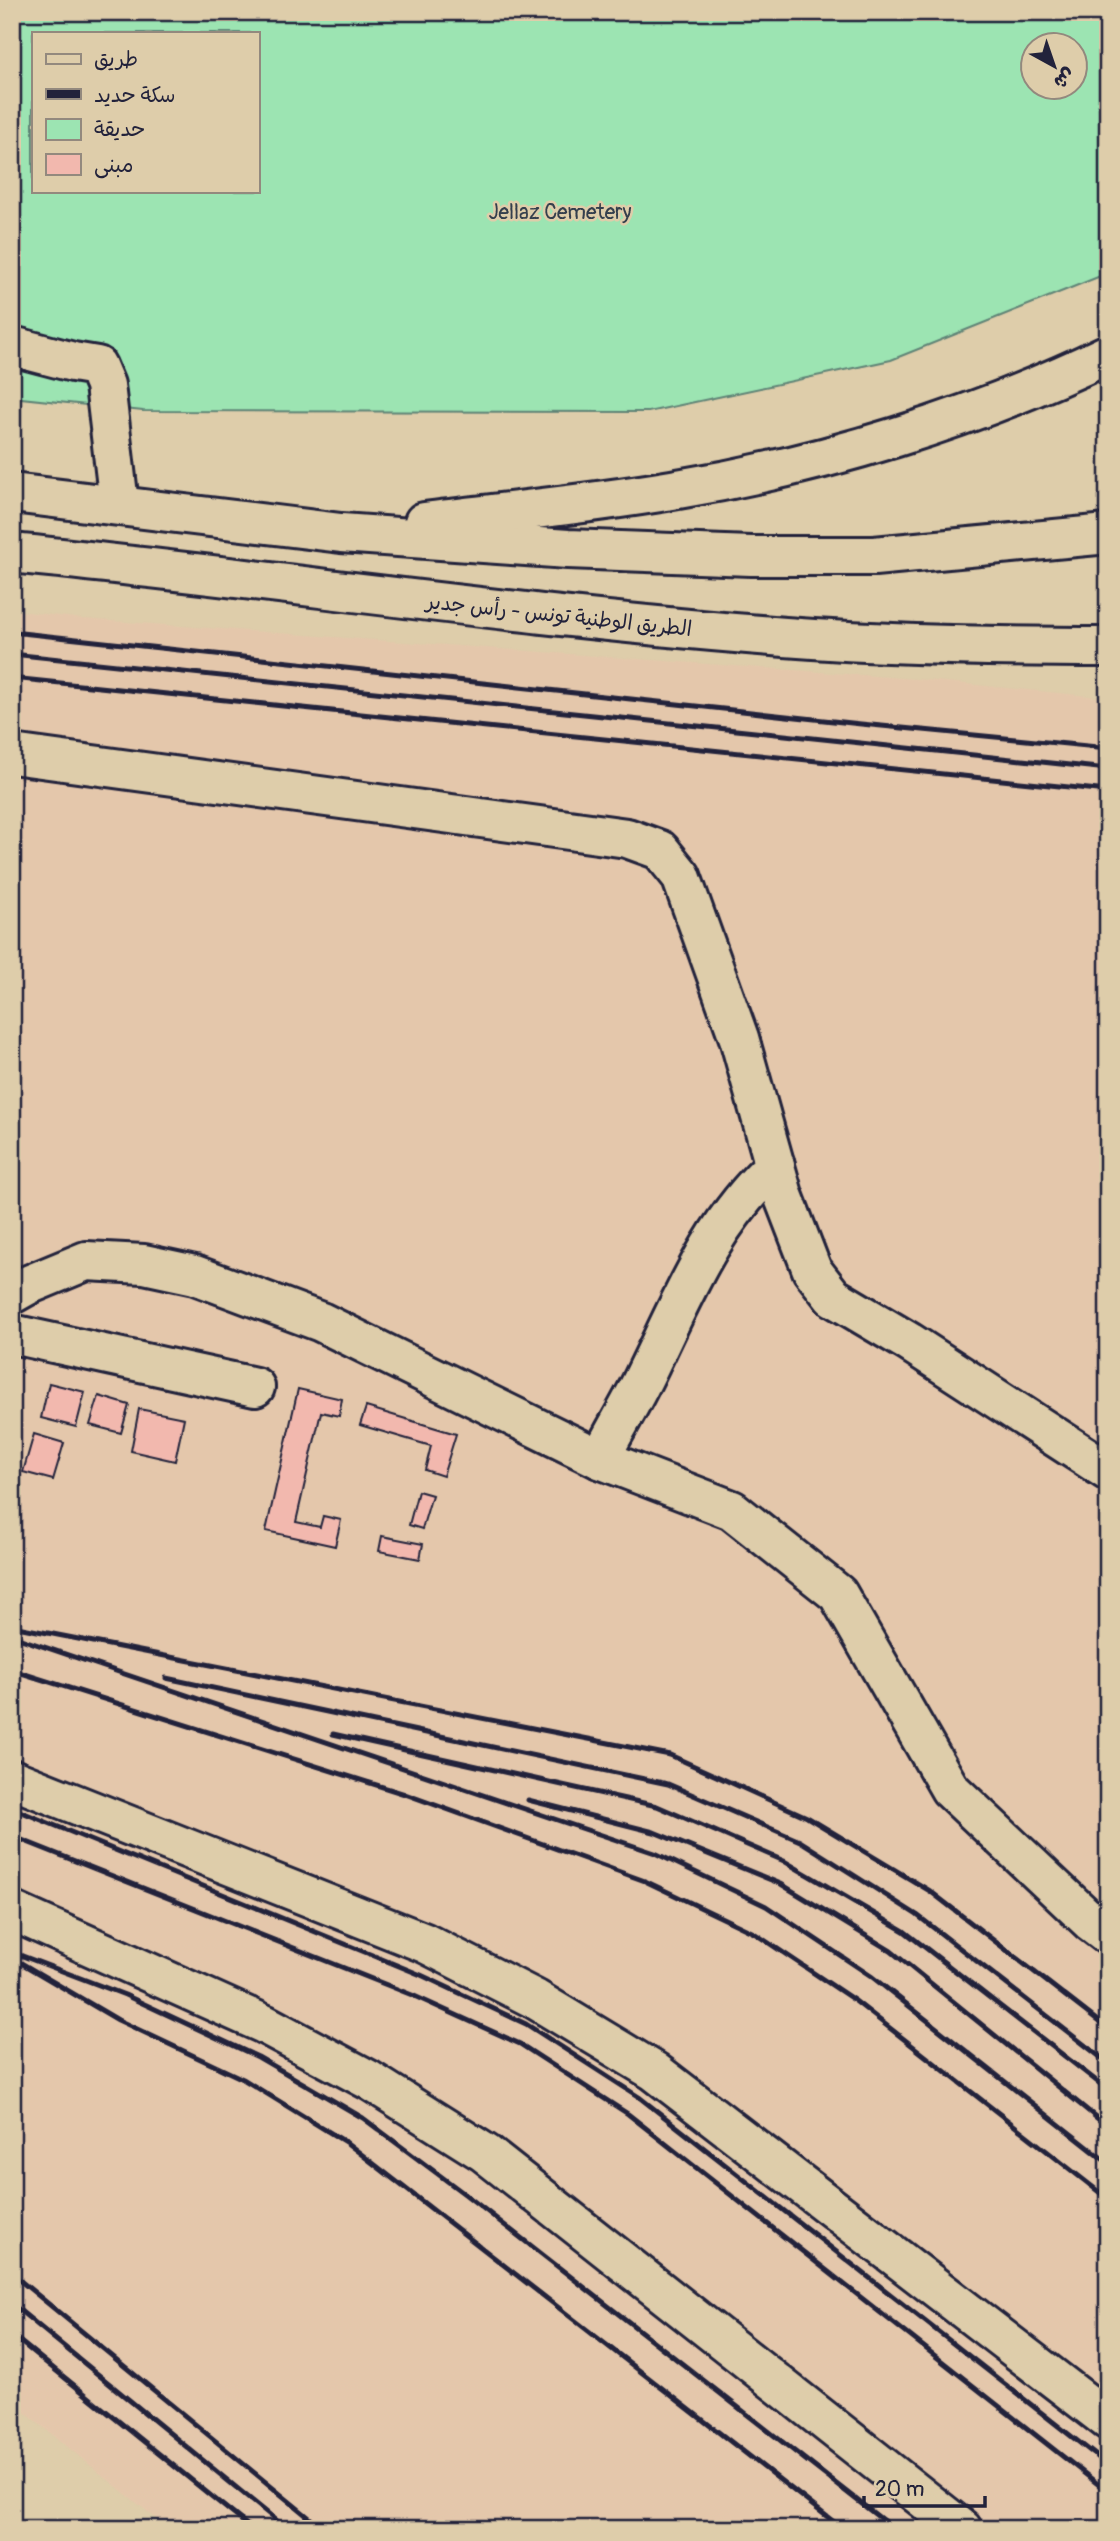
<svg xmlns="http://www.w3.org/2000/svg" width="1120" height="2541" viewBox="0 0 1120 2541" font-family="Pangolin,'Playpen Sans Arabic',sans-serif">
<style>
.built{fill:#e4c7ab}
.green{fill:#9ce4b2;stroke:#5f8376;stroke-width:2;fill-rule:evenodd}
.building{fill:#f2b8ae;stroke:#22223b;stroke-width:2}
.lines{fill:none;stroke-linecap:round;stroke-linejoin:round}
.minor-casing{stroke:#22223b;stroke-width:44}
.major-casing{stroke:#22223b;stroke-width:44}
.minor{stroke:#decdaa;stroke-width:38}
.major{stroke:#decdaa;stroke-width:38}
.rail{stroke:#22223b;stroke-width:5}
.labels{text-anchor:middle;stroke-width:5;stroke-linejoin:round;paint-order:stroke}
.park-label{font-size:21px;fill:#343f4d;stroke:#decdaa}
.street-label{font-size:21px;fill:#22223b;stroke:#decdaa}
</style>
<rect width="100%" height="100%" fill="#decdaa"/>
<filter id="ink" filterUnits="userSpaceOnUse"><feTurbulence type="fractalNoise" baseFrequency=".0143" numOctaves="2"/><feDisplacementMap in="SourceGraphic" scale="14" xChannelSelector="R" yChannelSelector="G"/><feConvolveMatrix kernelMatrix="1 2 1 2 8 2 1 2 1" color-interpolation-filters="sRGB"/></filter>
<g filter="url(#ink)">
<!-- built -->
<polygon class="built" points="12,610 83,619 916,679 1108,698 1108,2529 169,2529 12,2402"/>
<!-- green -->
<path class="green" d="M 12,12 L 1108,12 L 1108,273 L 891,360 L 648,412 L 143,411 L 12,397 ZM 33,33 L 257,33 L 257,191 L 33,191 ZM 1032,46 L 1074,46 L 1074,88 L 1032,88 Z"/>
<!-- building -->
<g class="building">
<polygon points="49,1383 85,1392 76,1427 41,1418"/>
<polygon points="298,1389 342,1399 339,1416 321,1412 296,1522 320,1527 323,1516 341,1520 335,1546 266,1531"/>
<polygon points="99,1396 129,1405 121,1433 90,1425"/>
<polygon points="366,1407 456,1434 443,1476 425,1470 431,1446 360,1425"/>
<polygon points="139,1409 184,1418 175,1461 131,1451"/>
<polygon points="34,1434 64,1443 53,1480 23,1472"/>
<polygon points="418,1491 432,1495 422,1529 409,1525"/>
<polygon points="382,1536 423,1544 420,1559 379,1551"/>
</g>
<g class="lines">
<defs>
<g id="minor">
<polyline points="12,346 73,362 97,366 105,385 119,504"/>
<polyline points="12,754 627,838 660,850 681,876 739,1038 783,1195 812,1270 833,1297 909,1342 1108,1471"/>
<polyline points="12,1294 28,1285 86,1261 144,1264 195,1275 321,1322 600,1459 732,1510 838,1594 950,1789 1091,1922 1108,1935"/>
<polyline points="12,1334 255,1387"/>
<path d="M 600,1459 C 613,1433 628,1409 641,1383 C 681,1303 708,1227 775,1165"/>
<polyline points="12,1779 425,1943 535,1999 654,2071 1108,2420"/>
<polyline points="12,1911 264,2024 369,2080 485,2153 962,2529"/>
</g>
<g id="major">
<polyline points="12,493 341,533 568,549 751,556 874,556 1108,534"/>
<path d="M 424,522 C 506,512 590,504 672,490 C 820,466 973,419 1108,354"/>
<path d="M 12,553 C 262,578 510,615 760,635 C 875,645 992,647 1108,647"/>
</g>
</defs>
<!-- minor casing -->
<use href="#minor" class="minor-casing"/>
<!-- major casing -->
<use href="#major" class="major-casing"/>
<!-- minor -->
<use href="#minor" class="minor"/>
<!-- major -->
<use href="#major" class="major"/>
<!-- rail -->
<g class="rail">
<polyline points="12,632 861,724 1108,748"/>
<polyline points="12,654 1108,769"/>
<polyline points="12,678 1108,791"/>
<polyline points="12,1626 670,1755 807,1817 930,1891 1108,2029"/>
<polyline points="12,1636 655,1853 766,1906 871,1976 1108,2163"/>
<polyline points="12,1670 405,1794 645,1881 754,1933 854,2000 1108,2199"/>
<polyline points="166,1678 668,1784 800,1841 917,1915 1108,2063"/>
<polyline points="333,1734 657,1806 784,1861 904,1931 1108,2090"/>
<polyline points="528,1800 654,1832 781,1884 891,1951 1108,2127"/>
<polyline points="12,1808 421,1975 526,2024 639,2097 1108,2465"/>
<polyline points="12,1836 412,1995 520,2044 628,2114 1108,2492"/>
<polyline points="12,1952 125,1995 258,2057 363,2118 466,2195 894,2529"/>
<polyline points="21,1963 118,2020 243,2079 347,2143 843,2529"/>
<polyline points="12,2274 323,2529"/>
<polyline points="12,2304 287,2529"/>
<polyline points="12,2335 252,2529"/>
</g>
</g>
</g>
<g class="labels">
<!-- park labels -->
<g class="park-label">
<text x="560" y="219">Jellaz Cemetery</text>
</g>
<!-- street labels -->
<g class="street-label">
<text transform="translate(559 615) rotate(6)" y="7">الطريق الوطنية تونس - رأس جدير</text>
</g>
</g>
<!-- margin -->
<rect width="1120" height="2541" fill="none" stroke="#decdaa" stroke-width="42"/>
<rect x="21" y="21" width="1078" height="2499" fill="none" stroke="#22223b" stroke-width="2.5" filter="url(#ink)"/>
<!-- legend -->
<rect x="32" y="32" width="228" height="161" fill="#decdaa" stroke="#93897e" stroke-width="2"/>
<rect x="46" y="54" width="35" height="10" fill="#decdaa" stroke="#93897e" stroke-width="2"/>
<text x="94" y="66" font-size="21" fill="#22223b">طريق</text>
<rect x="46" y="89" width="35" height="10" fill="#22223b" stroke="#93897e" stroke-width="2"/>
<text x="94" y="102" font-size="21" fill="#22223b">سكة حديد</text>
<rect x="46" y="119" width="35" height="21" fill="#9ce4b2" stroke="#93897e" stroke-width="2"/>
<text x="94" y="136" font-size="21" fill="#22223b">حديقة</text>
<rect x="46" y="154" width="35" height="21" fill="#f2b8ae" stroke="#93897e" stroke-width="2"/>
<text x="94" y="172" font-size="21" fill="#22223b">مبنى</text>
<!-- north arrow -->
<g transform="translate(1054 66) rotate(140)"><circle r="33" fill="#decdaa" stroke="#93897e" stroke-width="2"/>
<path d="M0-5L12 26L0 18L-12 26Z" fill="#22223b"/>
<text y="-10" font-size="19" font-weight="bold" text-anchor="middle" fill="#22223b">ش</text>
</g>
<!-- scale -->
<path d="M864 2496v10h121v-10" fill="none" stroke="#22223b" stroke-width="3.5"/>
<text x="875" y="2496" font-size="21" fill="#22223b" stroke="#decdaa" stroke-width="5" paint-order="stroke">20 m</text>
</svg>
